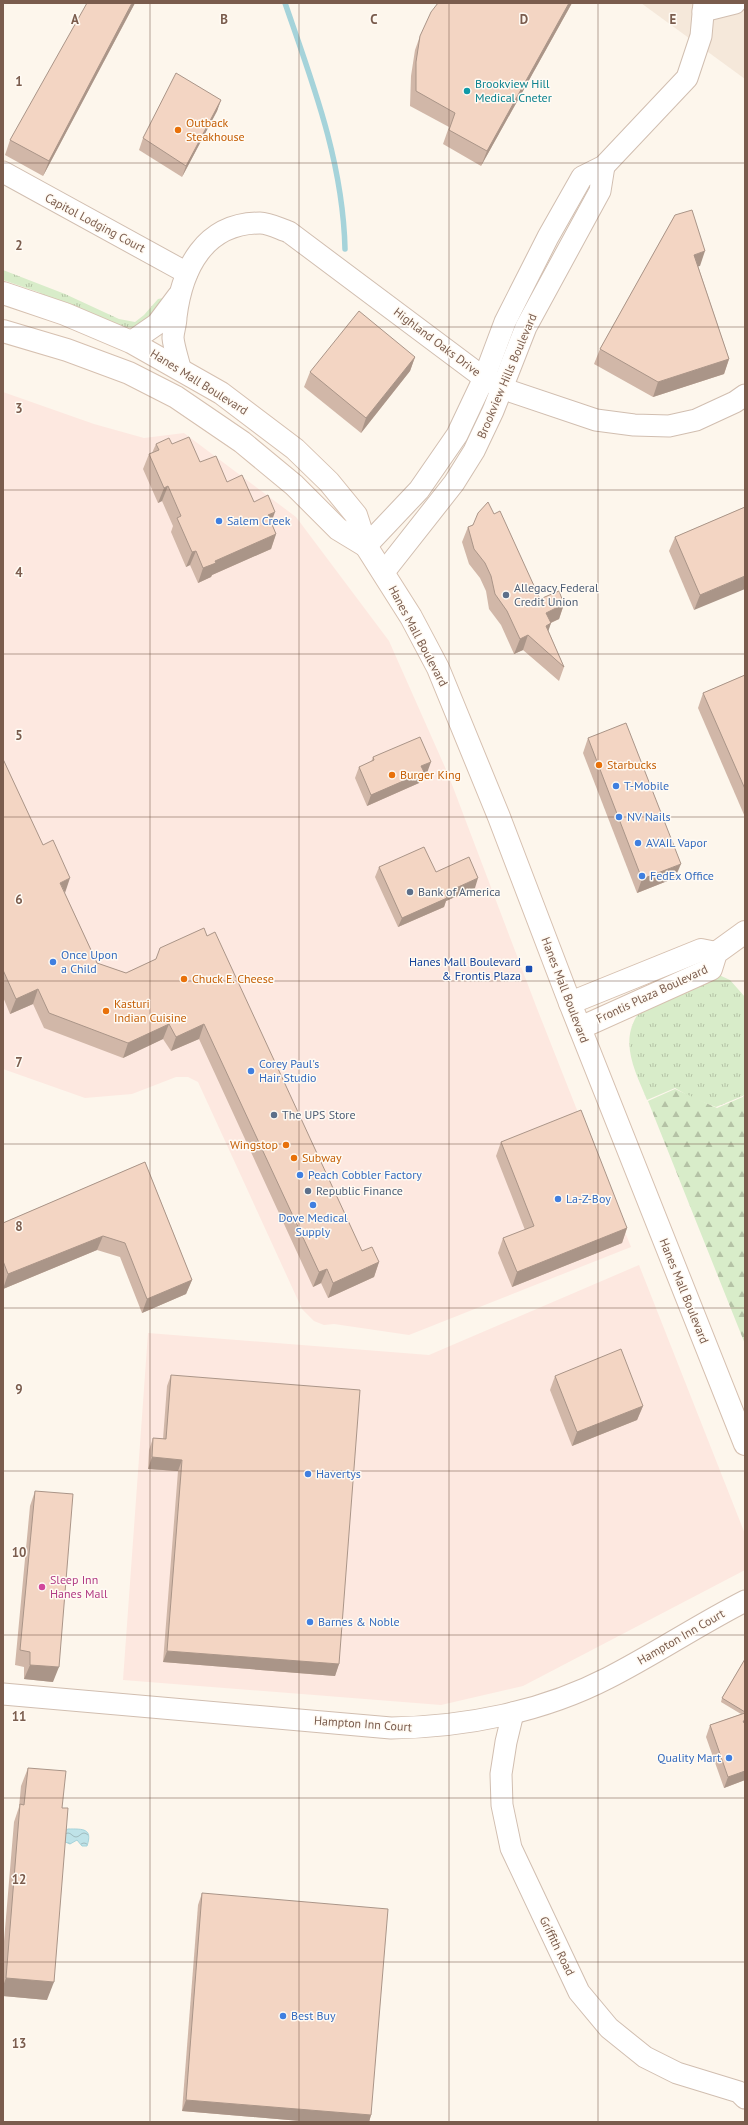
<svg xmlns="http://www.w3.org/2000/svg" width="748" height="2125" viewBox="0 0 748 2125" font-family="'PT Sans',sans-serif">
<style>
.residential{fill:#f5e8da}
.commercial{fill:#fde8e0}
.grass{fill:url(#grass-tufts)}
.forest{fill:url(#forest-firs)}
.water{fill:url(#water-waves);stroke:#a5d3da}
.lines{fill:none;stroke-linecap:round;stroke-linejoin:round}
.stream{stroke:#a5d3da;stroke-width:5.5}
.street-casing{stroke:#d1beb0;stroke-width:23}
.secondary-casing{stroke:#d6c0b0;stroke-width:24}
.street{stroke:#fff;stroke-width:21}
.secondary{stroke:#fff;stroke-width:22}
.wall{fill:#d1b7a8}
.shaded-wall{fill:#aa9588}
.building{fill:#f3d5c3;stroke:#aa9588}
.grid{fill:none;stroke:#7a5c4d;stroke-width:1;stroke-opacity:0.55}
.culture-dot{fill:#0f9aa8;stroke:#fffaf3;stroke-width:1.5}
.food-dot{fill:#e8710a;stroke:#fffaf3;stroke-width:1.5}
.shop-dot{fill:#3f7fe0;stroke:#fffaf3;stroke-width:1.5}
.service-dot{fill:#5c6f8a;stroke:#fffaf3;stroke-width:1.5}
.transit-dot{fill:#1a4fb4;stroke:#fffaf3;stroke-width:1.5}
.hotel-dot{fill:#d1479c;stroke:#fffaf3;stroke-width:1.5}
.labels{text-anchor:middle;stroke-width:3;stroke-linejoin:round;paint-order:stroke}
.culture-label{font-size:12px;fill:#0d838f;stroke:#fffaf3;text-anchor:start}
.food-label{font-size:12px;fill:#c56008;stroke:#fffaf3;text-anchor:start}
.street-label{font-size:12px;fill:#7a5c4d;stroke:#fffaf3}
.shop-label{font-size:12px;fill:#366cbe;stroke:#fffaf3;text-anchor:start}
.service-label{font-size:12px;fill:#4e5e75;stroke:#fffaf3;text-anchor:start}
.transit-label{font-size:12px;fill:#164399;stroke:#fffaf3;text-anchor:end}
.hotel-label{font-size:12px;fill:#b23c85;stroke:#fffaf3;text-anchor:start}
.grid-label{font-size:13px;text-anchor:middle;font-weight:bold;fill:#7a5c4d;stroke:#fffaf3;stroke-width:3;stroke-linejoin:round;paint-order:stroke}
</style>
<defs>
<pattern id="grass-tufts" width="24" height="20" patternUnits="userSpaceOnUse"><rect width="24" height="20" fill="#d8ecc9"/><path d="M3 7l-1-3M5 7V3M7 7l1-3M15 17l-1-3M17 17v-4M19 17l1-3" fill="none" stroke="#b4c2a5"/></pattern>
<pattern id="forest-firs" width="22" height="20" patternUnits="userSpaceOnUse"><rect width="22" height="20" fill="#d8ecc9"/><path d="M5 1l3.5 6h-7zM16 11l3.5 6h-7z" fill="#b4c2a5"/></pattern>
<pattern id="water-waves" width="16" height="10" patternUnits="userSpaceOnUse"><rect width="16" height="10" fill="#bfe3e8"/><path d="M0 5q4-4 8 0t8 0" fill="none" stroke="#a0bbbe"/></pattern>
</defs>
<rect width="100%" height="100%" fill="#fdf6ec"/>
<!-- residential -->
<polygon class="residential" points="641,3 745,3 745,79"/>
<!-- commercial -->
<g class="commercial">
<polygon points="3,392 94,424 144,438 184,433 296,517 389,641 448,774 536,1006 631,1247 409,1335 334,1324 324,1325 314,1321 302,1309 198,1082 188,1077 176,1077 132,1094 85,1098 3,1069"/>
<polygon points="639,1265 745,1534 745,1570 523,1686 441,1705 123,1680 148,1333 429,1355"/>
</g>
<!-- grass -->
<g class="grass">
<polygon points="3,270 65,294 119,319 135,322 144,315 158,299 163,298 155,317 139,327 119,328 38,292 3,280"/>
<path d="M 719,975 L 730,980 L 745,997 L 745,1095 L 716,1107 L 692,1098 L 675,1088 L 647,1100 C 635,1070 618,1041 640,1011 Z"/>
</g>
<!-- forest -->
<polygon class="forest" points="675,1089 717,1108 745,1096 745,1344 648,1101"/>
<!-- water -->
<path class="water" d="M 68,1829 C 83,1829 93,1828 87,1846 L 82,1846 L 77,1840 L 70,1844 L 63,1841 L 66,1830 Z"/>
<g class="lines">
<!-- stream -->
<path class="stream" d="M 285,3 C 313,84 343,162 345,249"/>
<defs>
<g id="street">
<polyline points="703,11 735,3"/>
<polyline points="3,172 187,273"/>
<polyline points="131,342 157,324 178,296"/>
<path d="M 180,368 C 178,359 174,348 173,338 C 173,331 176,325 176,317 C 182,269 204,223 260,223 C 269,223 280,229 289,232 L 484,378 L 501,388 L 596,420 L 634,425 L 669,426 L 696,420 L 735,402 L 745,395"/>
<polyline points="366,546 419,490 457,435 484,378 505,322 548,237 582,177 604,166 687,78 701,36 704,3"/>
<polyline points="384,572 454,483 474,451 493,411 526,327 600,191 604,166"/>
<path d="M 3,1694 L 391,1728 C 465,1727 542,1712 608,1678 C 655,1654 698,1625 745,1601"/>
<polyline points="513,1713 506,1742 501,1774 502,1805 511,1848 579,1992 609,2028 645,2057 677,2073 739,2092 745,2098"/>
</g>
<g id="secondary">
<polyline points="3,293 65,314 131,342 221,393 295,449 329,482 356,515 366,546 411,617 438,668 499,817 570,1003 745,1444"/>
<polyline points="3,331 67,350 129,373 176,397 242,442 294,485 338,529 366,546"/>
<polyline points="570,1003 701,950 716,953"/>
<polyline points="580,1028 711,969 716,953 745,932"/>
</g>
</defs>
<!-- street casing -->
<use href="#street" class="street-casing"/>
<!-- secondary casing -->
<use href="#secondary" class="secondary-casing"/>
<!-- street -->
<use href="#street" class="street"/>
<!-- secondary -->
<use href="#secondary" class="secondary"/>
</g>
<!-- wall -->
<g class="wall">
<polygon points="135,3 43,176 5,155 10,140"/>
<polygon points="438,3 572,3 481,166 443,144 449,127 410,106 411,76 415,50 420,36"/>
<polygon points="221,100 217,111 182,177 139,150 143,138"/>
<polygon points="675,215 700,266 698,266 729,359 724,374 653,397 594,364 600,349"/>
<polygon points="415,357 410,371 361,433 304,387 310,372"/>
<polygon points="156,444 172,444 200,462 254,502 271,522 276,534 271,549 212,575 211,577 198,583 190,565 186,567 171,532 173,526 162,501 158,503 143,469 149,454 152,453"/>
<polygon points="745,507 694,610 669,551 675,537"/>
<polygon points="494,514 540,599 564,604 559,619 551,623 548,630 564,667 559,681 523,650 514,654 501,625 489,609 486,591 480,578 469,564 462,542 468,527"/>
<polygon points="745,675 745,817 698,708 703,693"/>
<polygon points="588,738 675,878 637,893 583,753"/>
<polygon points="373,757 427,773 422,775 419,783 367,806 355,778 359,767 371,762"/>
<polygon points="3,759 97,963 126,973 207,936 362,1251 379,1262 374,1277 328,1298 321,1283 313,1287 199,1039 171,1051 163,1039 123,1058 44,1028 33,1004 10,1014 3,997"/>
<polygon points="379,867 436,872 475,888 446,901 444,907 398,927 375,877"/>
<polygon points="501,1142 627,1228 622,1243 512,1287 498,1253 503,1238 525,1230 496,1156"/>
<polygon points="145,1162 192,1280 186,1294 142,1313 120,1257 97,1250 3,1289 3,1223"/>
<polygon points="171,1375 339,1664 335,1676 163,1662 178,1471 148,1469 149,1450 153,1438 163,1439 167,1386"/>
<polygon points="555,1376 643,1406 637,1420 572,1446 550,1390"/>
<polygon points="35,1491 53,1682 24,1679 24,1667 15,1665 30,1506"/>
<polygon points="745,1659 745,1780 724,1788 706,1737 710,1725 741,1714 721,1702 722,1698"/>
<polygon points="28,1768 62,1808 47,2000 3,1996 3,1953 14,1822 19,1807 21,1786"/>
<polygon points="202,1893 371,2115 369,2122 312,2122 182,2111 198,1905"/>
</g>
<!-- shaded-wall -->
<g class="shaded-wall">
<polygon points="132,3 135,3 43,176 49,161"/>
<polygon points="569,3 572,3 481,166 487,151"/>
<polygon points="221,100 217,111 182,177 186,166"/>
<polygon points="705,251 700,266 689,269 694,255"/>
<polygon points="415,357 410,371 361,433 366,418"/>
<polygon points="729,359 724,374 653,397 658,382"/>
<polygon points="168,486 162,501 158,503 164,488"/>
<polygon points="275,512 270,526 268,515"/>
<polygon points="276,534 271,549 212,575 211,577 198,583 203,568 215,561"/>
<polygon points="196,551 190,565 186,567 192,552"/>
<polygon points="745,576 745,589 694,610 700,595"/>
<polygon points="564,604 559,619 541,627 546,613"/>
<polygon points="551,623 546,638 546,626"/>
<polygon points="528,635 523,650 514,654 520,639"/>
<polygon points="431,762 427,773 422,775 419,783 367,806 371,795 421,766"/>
<polygon points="681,864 675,878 637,893 642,879"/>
<polygon points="70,878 65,893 60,883"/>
<polygon points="478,878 475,888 446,901 444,907 398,927 402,918 445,893"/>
<polygon points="38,989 33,1004 10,1014 16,999"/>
<polygon points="169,1024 163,1039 123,1058 128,1043"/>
<polygon points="204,1024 199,1039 171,1051 176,1037"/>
<polygon points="627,1228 622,1243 512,1287 517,1272"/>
<polygon points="103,1236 97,1250 3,1289 8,1274"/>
<polygon points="379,1262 374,1277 328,1298 333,1283"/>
<polygon points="327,1269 321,1283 313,1287 319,1272"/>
<polygon points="192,1280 186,1294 142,1313 147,1299"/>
<polygon points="643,1406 637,1420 572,1446 577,1432"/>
<polygon points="152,1457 182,1460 178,1471 148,1469"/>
<polygon points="167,1651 339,1664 335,1676 163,1662"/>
<polygon points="30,1665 59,1667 53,1682 24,1679"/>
<polygon points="745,1771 745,1780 724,1788 728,1777"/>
<polygon points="6,1978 54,1982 47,2000 3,1996 3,1986"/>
<polygon points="186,2100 371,2115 369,2122 312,2122 182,2111"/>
</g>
<!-- building -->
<g class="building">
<polygon points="87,3 132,3 49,161 10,140"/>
<polygon points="438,3 569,3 487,151 449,130 455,113 416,91 416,62 420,36 431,12"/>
<polygon points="176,73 221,100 186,166 143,138"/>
<polygon points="692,210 705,251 694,255 729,359 658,382 600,349 675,215"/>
<polygon points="359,311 415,357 366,418 310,372"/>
<polygon points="189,437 200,462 216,456 227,482 242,475 254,502 268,495 275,512 268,515 276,534 215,561 216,563 203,568 196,551 192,552 177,518 181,516 168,486 164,488 149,454 159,450 156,444 169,438 172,444"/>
<polygon points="488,502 494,514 500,511 540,599 559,591 564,604 546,613 551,623 546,626 564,667 528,635 520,639 507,611 495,594 491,576 485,563 474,549 468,527 473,525 478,513"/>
<polygon points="745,507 745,576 700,595 675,537"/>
<polygon points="745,675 745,789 703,693"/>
<polygon points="626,723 681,864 642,879 588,738"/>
<polygon points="420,737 431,762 421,766 424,772 371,795 359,767 374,760 373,757"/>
<polygon points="3,759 43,845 53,840 70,878 60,883 97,963 126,973 156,959 160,948 204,928 207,936 215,932 362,1251 372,1247 379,1262 333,1283 327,1269 319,1272 204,1024 176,1037 169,1024 128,1043 49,1013 38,989 16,999 3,970"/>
<polygon points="424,847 436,872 469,857 478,878 445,893 447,898 402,918 379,867"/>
<polygon points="581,1110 627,1228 517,1272 503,1238 534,1226 501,1142"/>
<polygon points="145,1162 192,1280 147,1299 125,1243 103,1236 8,1274 3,1261 3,1223"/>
<polygon points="621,1349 643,1406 577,1432 555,1376"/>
<polygon points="171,1375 360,1390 339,1664 167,1651 182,1460 152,1457 153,1438 166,1439"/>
<polygon points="35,1491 73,1494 59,1667 30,1665 30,1652 20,1650"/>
<polygon points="745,1659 745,1712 722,1698"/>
<polygon points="745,1713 745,1719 743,1722 745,1723 745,1771 728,1777 710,1725"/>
<polygon points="28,1768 66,1771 62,1808 68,1808 54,1982 6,1978 20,1804 24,1805"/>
<polygon points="202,1893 388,1909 371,2115 186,2100"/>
</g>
<!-- grid -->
<path class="grid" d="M 150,3 L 150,2122M 299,3 L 299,2122M 449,3 L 449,2122M 598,3 L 598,2122M 3,163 L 745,163M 3,327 L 745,327M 3,490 L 745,490M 3,654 L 745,654M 3,817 L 745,817M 3,981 L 745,981M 3,1144 L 745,1144M 3,1308 L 745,1308M 3,1471 L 745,1471M 3,1635 L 745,1635M 3,1798 L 745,1798M 3,1962 L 745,1962"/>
<!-- markers -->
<circle class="culture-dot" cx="467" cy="91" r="4"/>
<g class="food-dot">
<circle cx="178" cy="130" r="4"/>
<circle cx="599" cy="765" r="4"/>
<circle cx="392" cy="775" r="4"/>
<circle cx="184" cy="979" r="4"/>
<circle cx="106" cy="1011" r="4"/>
<circle cx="286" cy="1145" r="4"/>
<circle cx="294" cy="1158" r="4"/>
</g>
<g class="shop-dot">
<circle cx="219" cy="521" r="4"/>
<circle cx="616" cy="786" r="4"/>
<circle cx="619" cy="817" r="4"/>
<circle cx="638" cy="843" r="4"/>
<circle cx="642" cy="876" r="4"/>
<circle cx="53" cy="962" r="4"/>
<circle cx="251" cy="1071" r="4"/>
<circle cx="300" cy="1175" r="4"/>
<circle cx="558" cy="1199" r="4"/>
<circle cx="313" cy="1205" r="4"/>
<circle cx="308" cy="1474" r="4"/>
<circle cx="310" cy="1622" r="4"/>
<circle cx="729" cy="1758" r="4"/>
<circle cx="283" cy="2016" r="4"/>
</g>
<g class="service-dot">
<circle cx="506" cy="595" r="4"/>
<circle cx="410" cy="892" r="4"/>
<circle cx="274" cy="1115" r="4"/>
<circle cx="308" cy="1191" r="4"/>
</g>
<rect class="transit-dot" x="525" y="965" width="8" height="8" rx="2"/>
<circle class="hotel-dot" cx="42" cy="1587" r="4"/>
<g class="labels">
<!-- culture labels -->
<g class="culture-label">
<text x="475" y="88">Brookview Hill<tspan x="475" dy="14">Medical Cneter</tspan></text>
</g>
<!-- food labels -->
<g class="food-label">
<text x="186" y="127">Outback<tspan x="186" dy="14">Steakhouse</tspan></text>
<text x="607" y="769">Starbucks</text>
<text x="400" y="779">Burger King</text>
<text x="192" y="983">Chuck E. Cheese</text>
<text x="114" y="1008">Kasturi<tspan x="114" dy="14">Indian Cuisine</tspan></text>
<text x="278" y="1149" text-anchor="end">Wingstop</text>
<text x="302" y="1162">Subway</text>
</g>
<!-- street labels -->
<g class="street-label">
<text transform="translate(95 223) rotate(28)" y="4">Capitol Lodging Court</text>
<text transform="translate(437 342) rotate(37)" y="4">Highland Oaks Drive</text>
<text transform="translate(507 376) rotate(-67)" y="4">Brookview Hills Boulevard</text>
<text transform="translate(199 382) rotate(32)" y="4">Hanes Mall Boulevard</text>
<text transform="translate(418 636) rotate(62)" y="4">Hanes Mall Boulevard</text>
<text transform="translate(565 990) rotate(69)" y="4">Hanes Mall Boulevard</text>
<text transform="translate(652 994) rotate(-25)" y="4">Frontis Plaza Boulevard</text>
<text transform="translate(684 1291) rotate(68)" y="4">Hanes Mall Boulevard</text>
<text transform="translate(681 1637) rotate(-30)" y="4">Hampton Inn Court</text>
<text transform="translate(363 1724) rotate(4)" y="4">Hampton Inn Court</text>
<text transform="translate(557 1946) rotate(64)" y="4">Griffith Road</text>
</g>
<!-- shop labels -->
<g class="shop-label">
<text x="227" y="525">Salem Creek</text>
<text x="624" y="790">T-Mobile</text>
<text x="627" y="821">NV Nails</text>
<text x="646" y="847">AVAIL Vapor</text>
<text x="650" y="880">FedEx Office</text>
<text x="61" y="959">Once Upon<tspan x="61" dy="14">a Child</tspan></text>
<text x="259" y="1068">Corey Paul's<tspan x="259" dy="14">Hair Studio</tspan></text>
<text x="308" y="1179">Peach Cobbler Factory</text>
<text x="566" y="1203">La-Z-Boy</text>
<text x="313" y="1222" text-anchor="middle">Dove Medical<tspan x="313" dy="14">Supply</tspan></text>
<text x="316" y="1478">Havertys</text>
<text x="318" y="1626">Barnes &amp; Noble</text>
<text x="721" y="1762" text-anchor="end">Quality Mart</text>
<text x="291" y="2020">Best Buy</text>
</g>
<!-- service labels -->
<g class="service-label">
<text x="514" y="592">Allegacy Federal<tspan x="514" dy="14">Credit Union</tspan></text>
<text x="418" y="896">Bank of America</text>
<text x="282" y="1119">The UPS Store</text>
<text x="316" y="1195">Republic Finance</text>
</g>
<!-- transit labels -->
<g class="transit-label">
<text x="521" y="966">Hanes Mall Boulevard<tspan x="521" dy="14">&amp; Frontis Plaza</tspan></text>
</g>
<!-- hotel labels -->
<g class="hotel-label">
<text x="50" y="1584">Sleep Inn<tspan x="50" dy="14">Hanes Mall</tspan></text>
</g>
</g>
<g class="grid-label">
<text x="75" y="24">A</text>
<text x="224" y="24">B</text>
<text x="374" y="24">C</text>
<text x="524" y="24">D</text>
<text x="673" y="24">E</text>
<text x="19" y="86">1</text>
<text x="19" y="250">2</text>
<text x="19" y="413">3</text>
<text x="19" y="577">4</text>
<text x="19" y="740">5</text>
<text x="19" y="904">6</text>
<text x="19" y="1067">7</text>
<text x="19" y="1231">8</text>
<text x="19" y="1394">9</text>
<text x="19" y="1557">10</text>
<text x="19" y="1721">11</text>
<text x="19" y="1884">12</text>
<text x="19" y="2048">13</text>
</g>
<!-- border -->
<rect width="748" height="2125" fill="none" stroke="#7a5c4d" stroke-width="8"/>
</svg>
